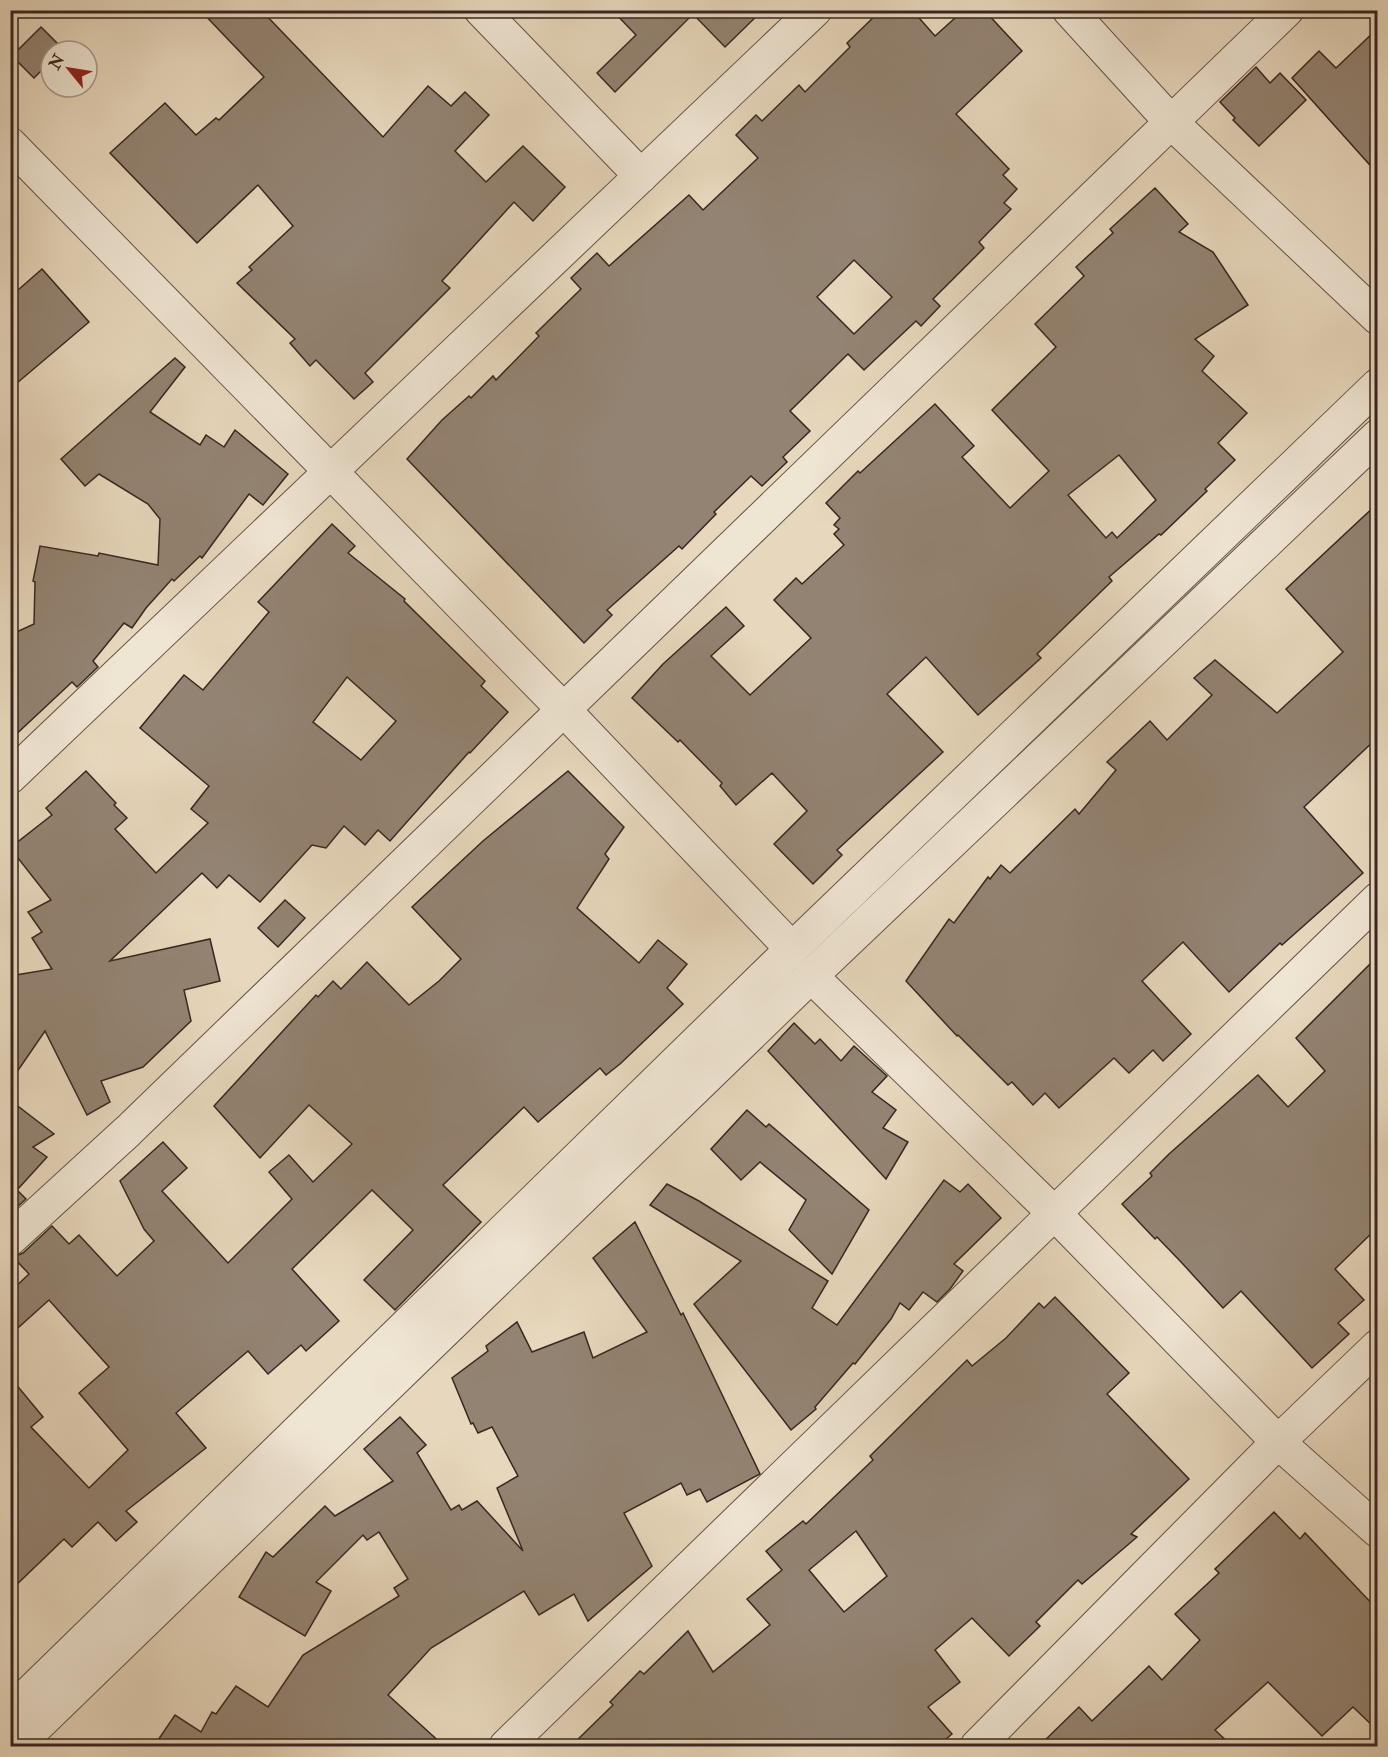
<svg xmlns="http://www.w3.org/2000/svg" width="1388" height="1757" viewBox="0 0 1388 1757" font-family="'IM FELL Double Pica',serif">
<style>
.building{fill:#938372;stroke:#382721;stroke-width:1.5;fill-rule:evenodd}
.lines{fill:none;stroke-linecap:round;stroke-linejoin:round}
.minor-casing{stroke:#645348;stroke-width:35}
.tertiary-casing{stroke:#645348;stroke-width:35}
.minor{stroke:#efe5d3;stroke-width:33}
.tertiary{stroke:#efe5d3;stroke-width:33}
</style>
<rect width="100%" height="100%" fill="#e7d7bc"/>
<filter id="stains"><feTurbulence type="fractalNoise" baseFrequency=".00333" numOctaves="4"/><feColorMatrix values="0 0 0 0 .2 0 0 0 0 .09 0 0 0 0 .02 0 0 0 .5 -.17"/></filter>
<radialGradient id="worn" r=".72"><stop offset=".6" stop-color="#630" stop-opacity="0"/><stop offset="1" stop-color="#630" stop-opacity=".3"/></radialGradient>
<!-- building -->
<g class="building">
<polygon points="200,10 261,10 383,137 428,86 451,106 465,92 489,115 455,151 486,182 523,146 565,187 533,221 514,202 442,281 450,288 365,373 373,382 354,399 316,360 310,366 290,343 295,339 237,283 252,270 249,267 293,226 258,185 197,243 110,153 165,103 196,135 216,118 219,120 264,77"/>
<polygon points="612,10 763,10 725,47 693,14 615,92 597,73 636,35"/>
<path d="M 881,10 L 912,10 L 935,36 L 964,10 L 984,10 L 1022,51 L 956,114 L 1009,169 L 1003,175 L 1017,189 L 1004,203 L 1011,209 L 979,242 L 984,248 L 933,299 L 940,306 L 921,326 L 916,321 L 864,370 L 848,354 L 790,411 L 810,431 L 783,457 L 787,462 L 762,486 L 751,476 L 714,512 L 716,514 L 682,549 L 679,546 L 607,610 L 612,615 L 584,643 L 407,459 L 442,420 L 469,396 L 471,398 L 493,376 L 496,380 L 539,336 L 536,333 L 581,289 L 571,278 L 597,253 L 609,266 L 689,195 L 703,210 L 758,158 L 736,135 L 756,115 L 762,121 L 799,85 L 805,92 L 850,47 L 847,43 ZM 854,260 L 892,297 L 854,334 L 817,297 Z"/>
<polygon points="41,27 63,49 61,51 51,51 51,61 34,78 12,56"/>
<polygon points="1377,29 1377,173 1292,78 1319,51 1336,68"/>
<polygon points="1256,67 1270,83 1280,73 1306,100 1259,146 1233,120 1235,118 1220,102"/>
<path d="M 1155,188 L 1188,224 L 1179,232 L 1213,252 L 1248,305 L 1195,339 L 1214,356 L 1202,371 L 1247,413 L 1218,443 L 1235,460 L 1205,489 L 1207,491 L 1161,535 L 1159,534 L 1109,577 L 1112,581 L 1037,654 L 1041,658 L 978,715 L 926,657 L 887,694 L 943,752 L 837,850 L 842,855 L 813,884 L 774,844 L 807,811 L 772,773 L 736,805 L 720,786 L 722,783 L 680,740 L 678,742 L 632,698 L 663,664 L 726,607 L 744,626 L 711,656 L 750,695 L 811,638 L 774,600 L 796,578 L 802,584 L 844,545 L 834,534 L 839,529 L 834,525 L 840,518 L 826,503 L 858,471 L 860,473 L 935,404 L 974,446 L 962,457 L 1010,508 L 1049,471 L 992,410 L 1056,347 L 1035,324 L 1084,276 L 1076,267 L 1113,233 L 1110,229 ZM 1119,455 L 1156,500 L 1117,538 L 1112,532 L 1106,538 L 1068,495 Z"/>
<polygon points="42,269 89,322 10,389 10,297"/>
<polygon points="175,358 185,367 150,412 200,445 206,435 224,447 235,430 288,474 263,505 249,494 202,558 200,556 174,581 172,579 146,608 132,628 124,623 93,661 98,667 77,687 72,682 10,740 10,635 34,624 35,582 33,581 40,546 98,556 99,553 158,565 160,519 148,504 99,474 85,486 61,459"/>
<polygon points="1377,504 1377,738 1304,807 1363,873 1282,945 1280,943 1229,992 1183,942 1142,981 1191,1034 1163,1061 1153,1050 1129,1073 1114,1058 1059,1108 1045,1093 1033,1105 1012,1082 1008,1085 958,1035 957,1036 906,981 949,919 954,923 988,877 990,879 1001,865 1010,873 1075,809 1079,814 1116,770 1107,762 1150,721 1167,740 1212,695 1194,678 1215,660 1277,713 1343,652 1286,589"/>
<path d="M 332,524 L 355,546 L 348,553 L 405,599 L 404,601 L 485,681 L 481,686 L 508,712 L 470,753 L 469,752 L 390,841 L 378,830 L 365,845 L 344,826 L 326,848 L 312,845 L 260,902 L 229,875 L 217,888 L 202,873 L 110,961 L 210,939 L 220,981 L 184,990 L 191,1021 L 143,1067 L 101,1081 L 110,1102 L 87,1115 L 45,1031 L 10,1082 L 10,976 L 52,969 L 32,938 L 42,932 L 28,912 L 51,900 L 10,848 L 52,815 L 46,808 L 86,771 L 116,803 L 114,805 L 127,818 L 115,829 L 156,873 L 208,823 L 191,809 L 209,786 L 140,728 L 184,675 L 203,690 L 269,612 L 258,602 ZM 347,677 L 396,721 L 361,760 L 313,722 Z"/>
<polygon points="568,771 624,827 605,854 609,859 577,908 639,963 658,940 687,964 667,988 683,1004 620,1064 606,1075 600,1068 538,1122 524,1107 443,1185 481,1222 395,1310 364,1280 413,1230 372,1190 292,1269 339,1321 306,1351 301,1345 268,1374 248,1351 176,1413 206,1448 126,1511 137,1522 116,1541 98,1522 72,1547 64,1539 10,1591 10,1377 43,1417 31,1427 89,1488 128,1450 79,1393 109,1367 49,1300 10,1335 10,1292 29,1274 13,1257 23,1253 52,1226 69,1244 79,1235 117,1276 154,1241 144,1229 120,1181 163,1142 187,1168 162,1191 228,1263 292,1199 269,1172 289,1155 313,1182 352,1144 309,1105 260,1158 214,1106 316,995 318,997 333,981 341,989 367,962 409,1005 439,981 461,959 412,907 483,841"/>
<polygon points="285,900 305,918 278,947 258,928"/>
<polygon points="1377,957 1377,1228 1335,1269 1364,1300 1338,1323 1349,1334 1312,1368 1241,1291 1223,1308 1182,1263 1157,1237 1155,1239 1122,1204 1152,1176 1150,1173 1169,1154 1258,1075 1288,1107 1325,1071 1296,1038"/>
<polygon points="794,1023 815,1044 820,1039 841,1061 854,1046 887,1076 872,1092 896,1110 883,1128 908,1142 886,1179 768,1051"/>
<polygon points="10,1100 54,1134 33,1147 47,1157 17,1190 26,1199 10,1213"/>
<polygon points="747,1110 766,1127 769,1124 869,1210 832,1274 789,1230 806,1200 760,1162 741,1180 711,1149"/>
<polygon points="944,1180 960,1192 968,1184 1001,1218 954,1264 963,1271 950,1289 937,1302 923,1292 909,1310 900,1303 891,1319 855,1364 853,1363 815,1407 816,1409 791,1430 694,1304 741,1261 650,1205 667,1184 699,1201 828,1281 812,1308 837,1325"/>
<polygon points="635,1222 681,1315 683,1313 760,1474 707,1502 700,1489 687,1495 681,1483 624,1513 652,1566 588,1621 574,1594 539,1615 524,1591 431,1648 388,1695 444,1746 154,1746 175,1715 201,1732 212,1712 216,1714 236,1686 268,1707 303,1655 399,1596 394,1588 408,1579 379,1532 367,1540 363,1535 316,1582 331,1591 305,1636 239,1597 266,1552 273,1557 325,1506 335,1516 393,1481 364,1449 400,1417 426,1445 417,1453 451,1510 459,1505 462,1510 477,1501 523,1551 497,1488 518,1476 492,1427 478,1433 473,1423 471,1424 452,1378 488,1351 486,1346 517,1322 532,1352 584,1332 593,1358 647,1332 593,1258"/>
<path d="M 1055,1297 L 1129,1373 L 1107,1394 L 1189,1479 L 1131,1534 L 1137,1537 L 1082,1584 L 1078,1580 L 1036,1622 L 1040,1626 L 1009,1656 L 972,1618 L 935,1650 L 960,1682 L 928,1707 L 952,1734 L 938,1746 L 571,1746 L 613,1705 L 610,1702 L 640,1671 L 644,1674 L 688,1631 L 713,1672 L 770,1625 L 747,1599 L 782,1570 L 766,1551 L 803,1521 L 806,1524 L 873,1460 L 870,1456 L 967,1360 L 972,1366 L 1006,1338 L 1039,1303 L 1044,1308 ZM 856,1531 L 887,1576 L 844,1612 L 809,1570 Z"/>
<polygon points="1274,1512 1300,1539 1305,1533 1377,1609 1377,1730 1353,1707 1322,1736 1268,1682 1215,1730 1232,1746 1039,1746 1079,1707 1092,1721 1149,1666 1162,1680 1200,1640 1175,1614 1219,1573 1215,1569"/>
</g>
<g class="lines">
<defs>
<g id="minor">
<polyline points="481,10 641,176"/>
<polyline points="1069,10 1172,123 1378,318"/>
<polyline points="10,144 564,710 792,949"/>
<polyline points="10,777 815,10"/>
<polyline points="811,976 1054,1213 1278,1442 1378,1531"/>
<polyline points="10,1239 128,1131 1287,10"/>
<polyline points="506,1746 1378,899"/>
<polyline points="977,1746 1278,1442 1378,1346"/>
</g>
<g id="tertiary">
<polyline points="10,1712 792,949 1378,385"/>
<polyline points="16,1746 811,976 1378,436"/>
</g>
</defs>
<!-- minor casing -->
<use href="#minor" class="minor-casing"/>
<!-- tertiary casing -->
<use href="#tertiary" class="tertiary-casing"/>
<!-- minor -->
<use href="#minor" class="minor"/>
<!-- tertiary -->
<use href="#tertiary" class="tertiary"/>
</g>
<!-- margin -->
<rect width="1388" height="1757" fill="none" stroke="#e7d7bc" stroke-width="36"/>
<rect x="12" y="12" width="1364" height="1733" fill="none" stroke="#382721" stroke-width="3"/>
<rect x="18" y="18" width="1352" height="1721" fill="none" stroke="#382721" stroke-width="1.5"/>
<!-- north arrow -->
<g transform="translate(69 69) rotate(300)"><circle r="28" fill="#efe5d3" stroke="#a6998c" stroke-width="1.5"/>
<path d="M0-4.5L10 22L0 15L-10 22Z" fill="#8f2418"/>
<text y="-9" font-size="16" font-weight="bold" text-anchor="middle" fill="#382721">N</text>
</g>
<rect width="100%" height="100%" filter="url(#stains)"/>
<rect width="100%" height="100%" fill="url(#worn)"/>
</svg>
